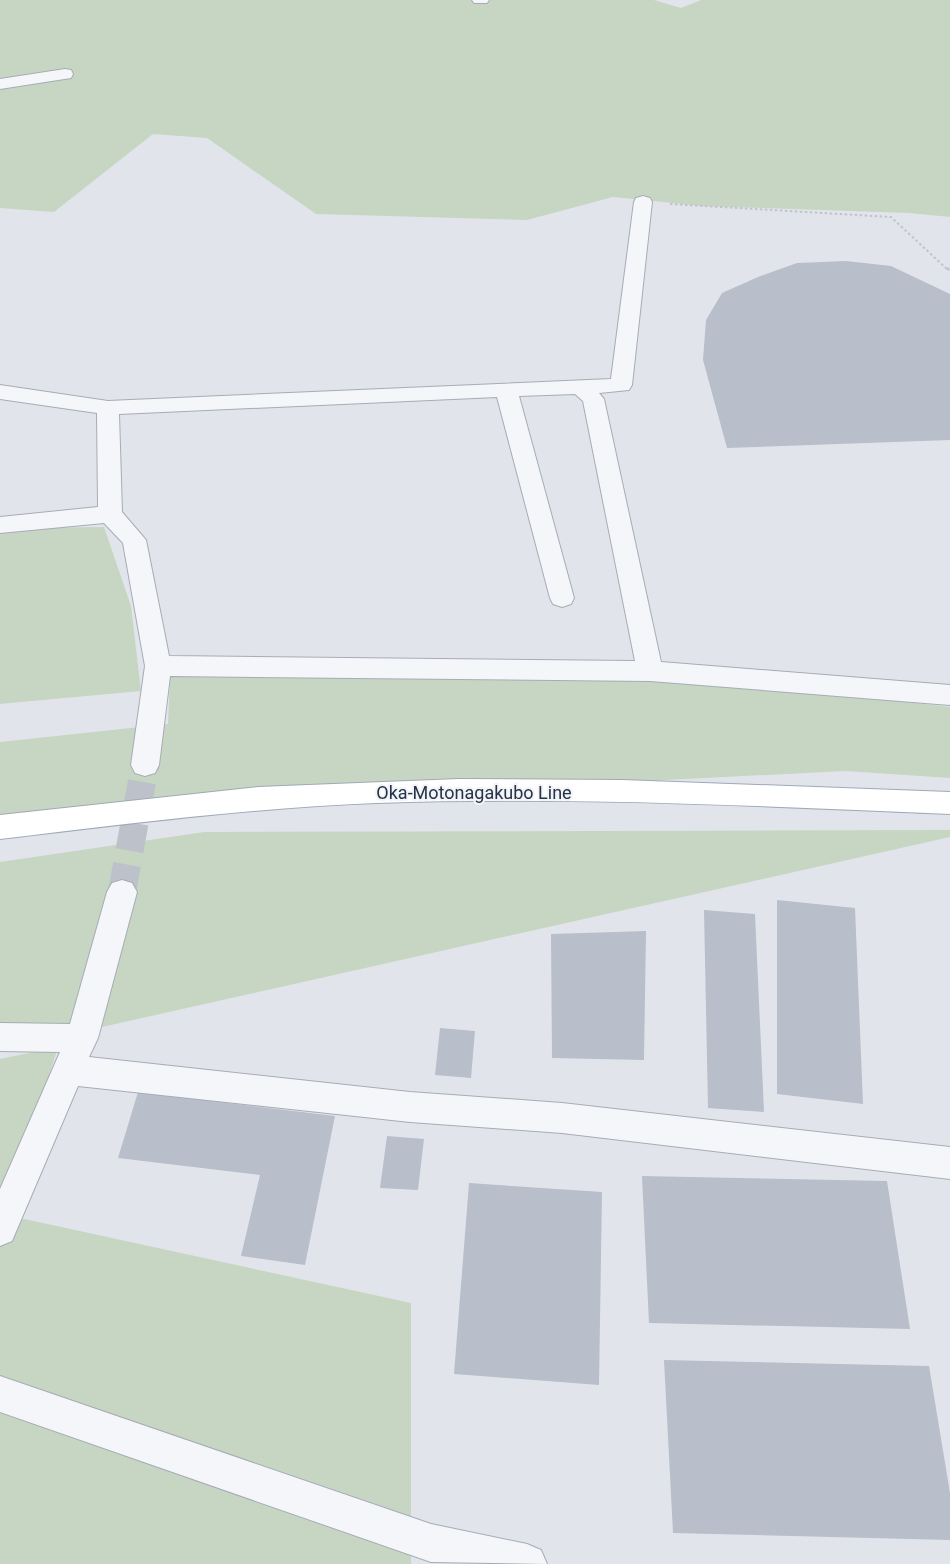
<svg xmlns="http://www.w3.org/2000/svg" width="950" height="1564" viewBox="0 0 950 1564" font-family="Roboto,sans-serif">
<style>
.green{fill:#c7d6c2}
.building{fill:#b8beca}
.lines{fill:none;stroke-linecap:round;stroke-linejoin:round}
.minor-tunnel{stroke:#bcc1ca;stroke-width:28;stroke-dasharray:28 14;stroke-linecap:butt}
.minor-casing{stroke:#a6acb6;stroke-width:2}
.major-casing{stroke:#9fa9b8;stroke-width:2}
.path-far1{stroke:#c0c3ca;stroke-width:2;stroke-dasharray:2.5 2.5;stroke-linecap:butt}
.path{stroke:#c0c3ca;stroke-width:2.5;stroke-dasharray:3 3;stroke-linecap:butt}
.minor{fill:#f5f6f9;fill-rule:evenodd}
.major{fill:#fff;fill-rule:evenodd}
.labels{text-anchor:middle;stroke-width:4;stroke-linejoin:round;paint-order:stroke}
.street-label{font-size:18px;fill:#283245;stroke:#f1f4f8}
</style>
<rect width="100%" height="100%" fill="#e1e5eb"/>
<!-- green -->
<g class="green">
<polygon points="0,0 654,0 681,8 701,0 950,0 950,217 909,213 702,206 613,197 527,220 316,214 207,138 153,134 54,212 0,208"/>
<polygon points="104,527 131,606 141,691 0,704 0,528"/>
<polygon points="636,671 950,707 950,778 845,771 469,790 0,820 0,742 168,724 170,675"/>
<polygon points="950,830 950,837 53,1038 0,1048 0,862 204,832"/>
<polygon points="58,1047 6,1215 411,1303 411,1564 0,1564 0,1059"/>
</g>
<!-- building -->
<g class="building">
<polygon points="846,261 891,266 950,294 950,440 727,448 703,360 706,320 722,293 758,277 797,263"/>
<polygon points="777,900 855,908 863,1104 777,1094"/>
<polygon points="704,910 755,914 764,1112 708,1108"/>
<polygon points="646,931 644,1060 552,1058 551,934"/>
<polygon points="440,1028 475,1031 471,1078 435,1075"/>
<polygon points="138,1092 335,1116 305,1265 241,1256 260,1175 118,1158"/>
<polygon points="387,1136 424,1139 418,1190 380,1188"/>
<polygon points="642,1176 887,1181 910,1329 649,1323"/>
<polygon points="469,1183 602,1192 599,1385 454,1374"/>
<polygon points="664,1360 929,1366 950,1493 950,1540 673,1533"/>
</g>
<g class="lines">
<!-- minor-tunnel -->
<polyline class="minor-tunnel" points="122,892 145,765"/>
<defs>
<g id="minor">
<polygon points="472,0 489,0 487,3 474,3"/>
<polygon points="65,69 71,70 73,74 71,78 0,89 0,79"/>
<path d="M 643,196 L 650,198 L 652,202 L 632,385 L 629,390 L 599,393 L 604,399 L 661,662 L 950,685 L 950,705 L 650,681 L 170,676 L 159,765 L 155,773 L 145,776 L 135,773 L 131,765 L 145,666 L 123,543 L 104,523 L 0,533 L 0,517 L 98,507 L 97,413 L 0,399 L 0,385 L 108,401 L 611,379 L 634,202 L 636,198 ZM 575,394 L 583,401 L 635,661 L 169,656 L 146,540 L 122,512 L 119,414 L 497,397 L 550,598 L 553,604 L 562,607 L 571,604 L 574,598 L 519,396 Z"/>
<polygon points="122,880 132,883 137,892 98,1038 89,1057 410,1092 562,1103 950,1147 950,1179 562,1133 410,1122 78,1086 12,1241 0,1246 0,1189 60,1052 0,1051 0,1023 70,1024 107,892 112,883"/>
<polygon points="0,1376 431,1524 527,1544 541,1550 547,1564 431,1562 0,1412"/>
</g>
<path id="major" d="M 459,779 L 622,780 L 950,792 L 950,814 C 759,806 567,796 376,803 C 250,808 125,824 0,839 L 0,815 L 258,787 Z"/>
</defs>
<!-- minor casing -->
<use href="#minor" class="minor-casing"/>
<!-- major casing -->
<use href="#major" class="major-casing"/>
<!-- path-far1 -->
<polyline class="path-far1" points="670,204 891,217 948,270"/>
<!-- path -->
<polyline class="path" points="947,268 950,271"/>
<!-- minor -->
<use href="#minor" class="minor"/>
<!-- major -->
<use href="#major" class="major"/>
</g>
<g class="labels">
<!-- street labels -->
<g class="street-label">
<text x="474" y="799">Oka-Motonagakubo Line</text>
</g>
</g>
</svg>
